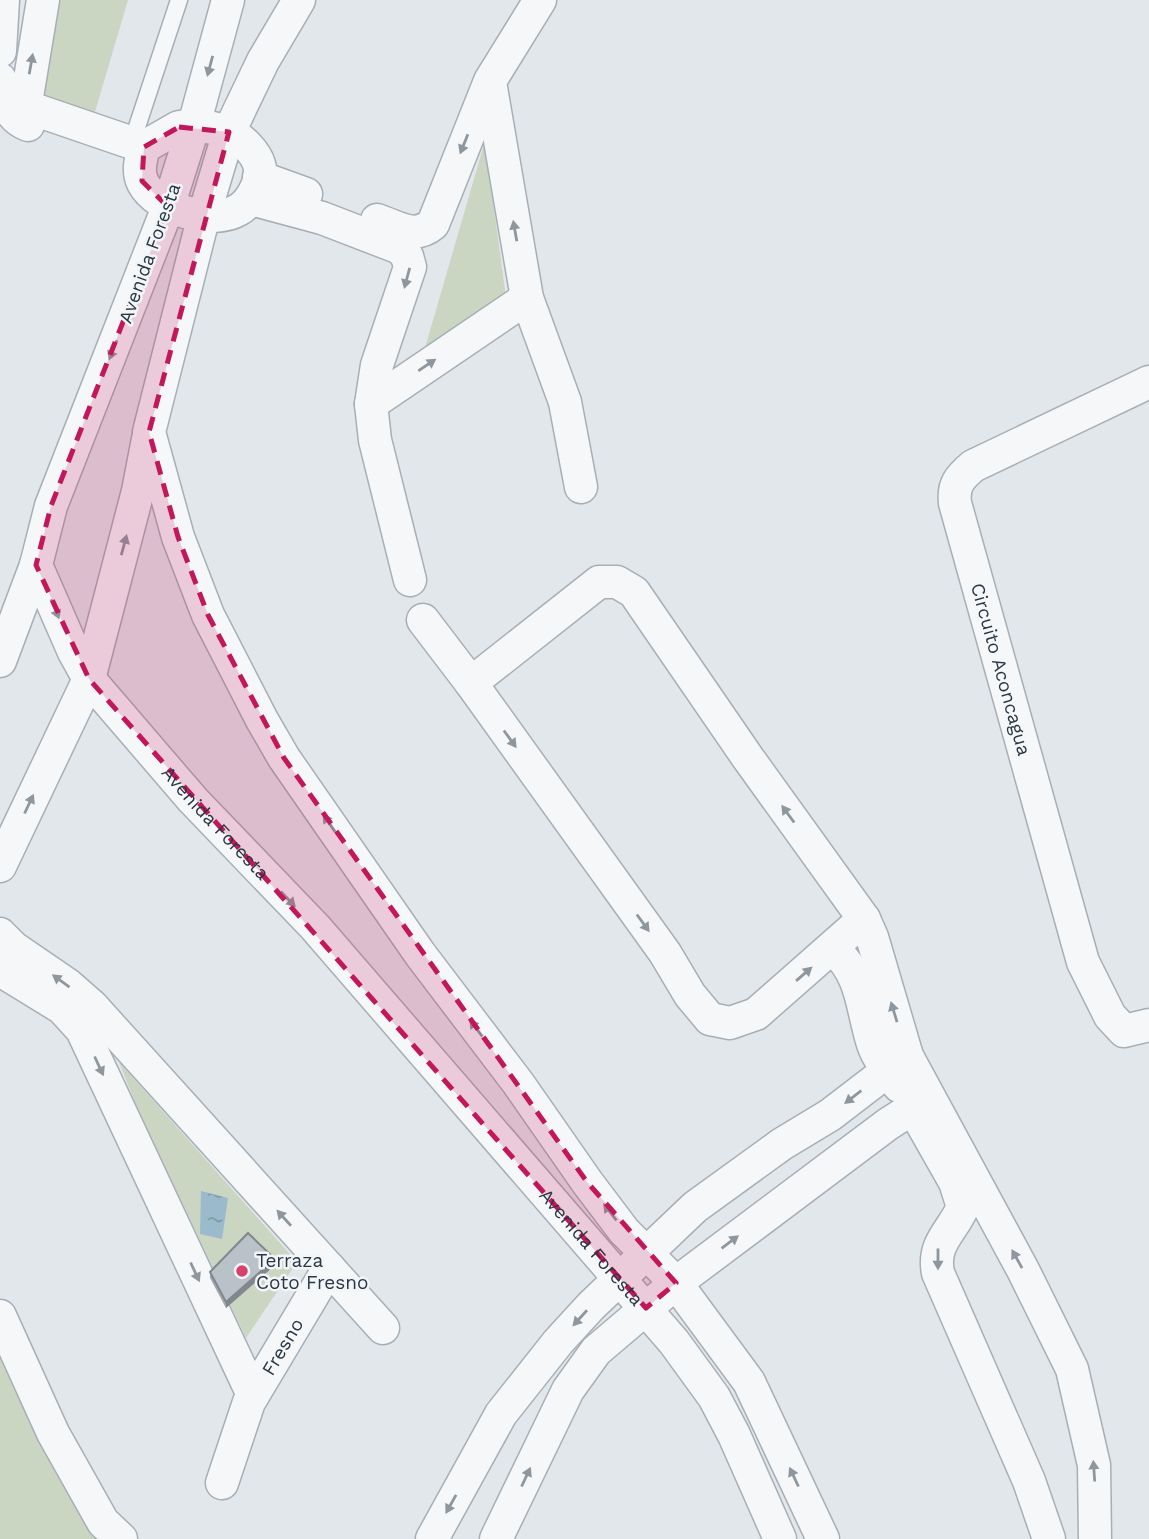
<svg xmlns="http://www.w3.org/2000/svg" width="1149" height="1539" viewBox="0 0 1149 1539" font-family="'Work Sans',sans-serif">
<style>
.green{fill:#cad5c2}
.water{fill:url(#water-ripples)}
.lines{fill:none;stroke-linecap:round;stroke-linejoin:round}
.service-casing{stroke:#a7afb6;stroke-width:19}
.minor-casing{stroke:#a7afb6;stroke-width:35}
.service{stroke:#f5f7f9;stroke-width:16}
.minor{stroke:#f5f7f9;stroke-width:32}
.wall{fill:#9fa6ad}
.shaded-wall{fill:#82878d}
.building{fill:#b9c1c9;stroke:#82878d;stroke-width:2}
.oneway{fill:#8f979e}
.marked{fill:#c2185b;fill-opacity:0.2;stroke:#c2185b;stroke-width:5;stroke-dasharray:14 9;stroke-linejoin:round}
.poi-dot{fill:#d5426e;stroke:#f2f5f8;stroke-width:2.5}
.labels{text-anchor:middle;stroke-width:5;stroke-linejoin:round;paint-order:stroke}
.street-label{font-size:19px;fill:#293744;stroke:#f2f5f8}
.poi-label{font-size:19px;fill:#293744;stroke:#f2f5f8;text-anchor:start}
</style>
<defs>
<pattern id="water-ripples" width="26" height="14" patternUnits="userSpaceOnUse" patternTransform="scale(1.75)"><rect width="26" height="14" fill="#9bbacc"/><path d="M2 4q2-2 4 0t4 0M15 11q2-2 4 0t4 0" fill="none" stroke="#7e98a7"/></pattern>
</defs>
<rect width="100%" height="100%" fill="#e2e7eb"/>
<!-- green -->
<g class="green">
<polygon points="57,0 128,0 92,122 38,102"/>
<polygon points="485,141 506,298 425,348"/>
<polygon points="119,1062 297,1262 246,1338 137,1107"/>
<path d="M 0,1359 C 29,1421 56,1485 99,1539 L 0,1539 Z"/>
</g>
<!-- water -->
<polygon class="water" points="201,1191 228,1198 222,1239 200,1234"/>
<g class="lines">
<defs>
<polyline id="service" points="132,142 179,0"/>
<g id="minor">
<polyline points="43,0 26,103 33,109 144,147"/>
<path id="s1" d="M 228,0 L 194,125 L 168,207 L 51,506 L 36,565 L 74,652 L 89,679 L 193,800 L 315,927 L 674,1342 L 714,1397 L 734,1435 L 780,1539"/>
<polyline points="299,0 263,61 229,132 204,215 149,432 178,537 208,615 262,720 284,758 420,954 518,1083 587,1182 624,1231 676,1283 749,1382 823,1539"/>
<polyline points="0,51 3,0"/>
<path d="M 0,79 C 5,98 7,117 28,125"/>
<polyline points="490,82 527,298 565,402 581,487"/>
<path d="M 194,125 C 205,127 220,128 230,133 C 242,139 255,152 259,164 C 264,179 251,203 238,210 C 212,225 157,210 143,183 C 137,171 141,159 144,147 L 179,127 Z"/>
<polyline points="259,177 306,194"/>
<polyline points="251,199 322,218 400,248 407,256 410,267 377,365 371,404 375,440 410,580"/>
<path d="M 377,220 C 398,227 414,240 433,224 L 490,81 L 540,0"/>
<path id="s2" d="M 1149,382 L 973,466 C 959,478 953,485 955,503 L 1083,962 L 1110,1016 L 1124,1031 L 1149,1025"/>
<polyline points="371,404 527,298"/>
<polyline points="423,620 471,683 665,953 690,995 710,1019 730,1023 756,1014 864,919"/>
<polyline points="0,661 36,565"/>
<polyline points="471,683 599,582 617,582 634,592 748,758 864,919 872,937 907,1056 1023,1270 1072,1369 1094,1465 1095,1539"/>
<polyline points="0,866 89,679 138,491 148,439"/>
<polyline points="0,934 14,948 68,985 92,1006 383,1328"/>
<path d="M 833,948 C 864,977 861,1007 873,1044 C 878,1059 890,1073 899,1086"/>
<polyline points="0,970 62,1008 82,1030 253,1395"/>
<polyline points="0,1316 53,1433 103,1522 121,1539"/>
<path id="s3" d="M 222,1483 L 249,1402 L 329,1268"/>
<polyline points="432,1539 501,1414 558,1342 591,1306 695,1207 782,1144 830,1115 907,1056"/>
<path d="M 496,1539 L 568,1390 L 596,1351 L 676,1283 L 888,1124 L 913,1108 L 955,1182 L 963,1207 C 952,1232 932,1243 938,1273 L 1029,1481 L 1049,1539"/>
</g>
</defs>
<!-- service casing -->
<use href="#service" class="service-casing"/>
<!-- minor casing -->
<use href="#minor" class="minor-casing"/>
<!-- service -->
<use href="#service" class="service"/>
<!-- minor -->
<use href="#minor" class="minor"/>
</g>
<!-- wall -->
<polygon class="wall" points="275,1265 226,1308 210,1278 210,1272"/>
<!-- shaded-wall -->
<polygon class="shaded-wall" points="275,1259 275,1265 226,1308 226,1302"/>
<!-- building -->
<polygon class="building" points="248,1233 275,1259 226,1302 210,1272"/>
<!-- one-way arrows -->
<defs><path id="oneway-solid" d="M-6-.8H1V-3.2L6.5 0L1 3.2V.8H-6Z" transform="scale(1.75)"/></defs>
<g class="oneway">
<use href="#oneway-solid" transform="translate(31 64) rotate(-80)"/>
<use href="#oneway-solid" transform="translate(210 66) rotate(105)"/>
<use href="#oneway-solid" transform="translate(464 144) rotate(112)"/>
<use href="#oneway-solid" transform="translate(515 231) rotate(-100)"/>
<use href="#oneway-solid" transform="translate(407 278) rotate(105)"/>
<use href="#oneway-solid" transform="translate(113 350) rotate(112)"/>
<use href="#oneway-solid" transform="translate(427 365) rotate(-34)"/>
<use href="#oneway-solid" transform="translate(124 545) rotate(-75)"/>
<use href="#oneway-solid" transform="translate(55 609) rotate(67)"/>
<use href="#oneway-solid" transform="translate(510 739) rotate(54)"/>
<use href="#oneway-solid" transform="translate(29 804) rotate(-65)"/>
<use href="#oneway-solid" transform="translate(788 814) rotate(-126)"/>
<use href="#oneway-solid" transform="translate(329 823) rotate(-125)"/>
<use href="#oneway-solid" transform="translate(288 899) rotate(46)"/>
<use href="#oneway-solid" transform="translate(643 923) rotate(54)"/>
<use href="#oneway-solid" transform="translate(804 974) rotate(-41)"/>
<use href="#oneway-solid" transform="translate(61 981) rotate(-144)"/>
<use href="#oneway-solid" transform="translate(894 1012) rotate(-107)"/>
<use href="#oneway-solid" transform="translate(476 1028) rotate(-127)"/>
<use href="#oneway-solid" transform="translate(99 1066) rotate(65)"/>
<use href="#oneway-solid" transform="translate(853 1097) rotate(142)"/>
<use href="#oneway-solid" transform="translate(610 1212) rotate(-128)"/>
<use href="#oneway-solid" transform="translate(284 1218) rotate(-132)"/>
<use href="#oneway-solid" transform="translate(730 1242) rotate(-37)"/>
<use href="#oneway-solid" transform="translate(938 1259) rotate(90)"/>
<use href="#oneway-solid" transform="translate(1017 1259) rotate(-119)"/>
<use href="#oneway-solid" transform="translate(195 1272) rotate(65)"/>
<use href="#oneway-solid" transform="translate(580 1318) rotate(132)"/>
<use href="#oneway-solid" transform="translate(1094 1471) rotate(-94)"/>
<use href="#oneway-solid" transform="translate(526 1477) rotate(-65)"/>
<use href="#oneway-solid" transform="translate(794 1477) rotate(-115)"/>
<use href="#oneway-solid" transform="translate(451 1504) rotate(119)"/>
</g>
<!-- marked area -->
<path class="marked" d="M 179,127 L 229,132 L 149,432 L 178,537 L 208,615 L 284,758 L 587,1182 L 676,1283 L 646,1308 L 89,679 L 36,565 L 51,506 L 168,207 L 142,181 L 144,147 Z"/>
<!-- markers -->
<circle class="poi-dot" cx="242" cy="1271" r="7"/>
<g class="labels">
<!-- street labels -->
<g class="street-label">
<text transform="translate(149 253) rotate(-70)" y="7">Avenida Foresta</text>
<text dy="7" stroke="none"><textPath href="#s2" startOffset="411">Circuito Aconcagua</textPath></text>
<text dy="7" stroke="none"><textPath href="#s1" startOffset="915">Avenida Foresta</textPath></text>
<text dy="7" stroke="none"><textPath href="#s1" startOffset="1482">Avenida Foresta</textPath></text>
<text dy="7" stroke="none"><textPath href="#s3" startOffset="150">Fresno</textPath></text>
</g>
<!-- poi labels -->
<g class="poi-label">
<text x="256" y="1267">Terraza<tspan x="256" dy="22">Coto Fresno</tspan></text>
</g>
</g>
</svg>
